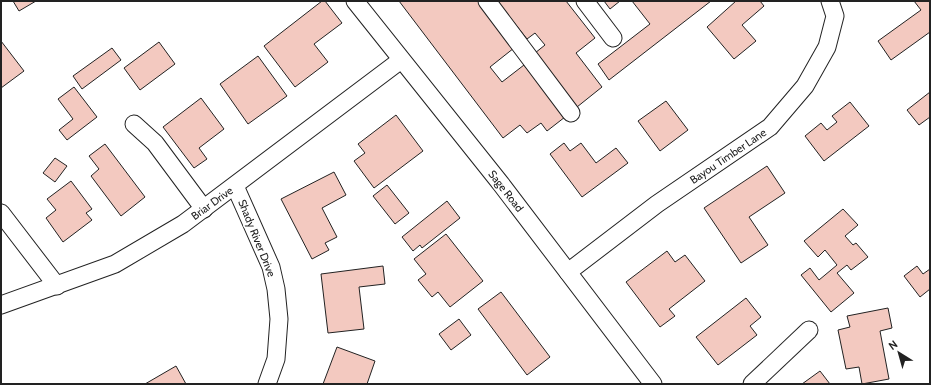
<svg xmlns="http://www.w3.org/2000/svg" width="931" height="385" viewBox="0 0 931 385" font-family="Cabin,sans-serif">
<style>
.building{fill:#f3c9c0;stroke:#222}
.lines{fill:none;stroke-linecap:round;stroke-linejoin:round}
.minor-casing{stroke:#222;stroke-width:19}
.minor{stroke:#fff;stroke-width:17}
.labels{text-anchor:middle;stroke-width:3;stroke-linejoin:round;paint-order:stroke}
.street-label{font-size:11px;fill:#222;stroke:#fff}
</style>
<rect width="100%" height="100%" fill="#fff"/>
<!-- building -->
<g class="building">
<polygon points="13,1 36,1 19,11"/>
<polygon points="322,1 325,1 342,23 314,44 328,62 295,87 264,46"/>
<polygon points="399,1 478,1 514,48 490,67 502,82 524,65 565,117 547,131 541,123 527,133 520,125 503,138"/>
<polygon points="497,1 566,1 595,38 576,53 602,87 577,107 535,53 545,45 535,33 527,39"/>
<polygon points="604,1 620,1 610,9"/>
<polygon points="632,1 711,1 609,80 598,64 650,24"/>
<polygon points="736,1 760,1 764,6 742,25 756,41 734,59 707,27"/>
<polygon points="914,1 930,1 930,32 891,60 878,41 921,10"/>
<polygon points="1,41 24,71 1,88"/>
<polygon points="159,42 175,64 140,90 124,68"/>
<polygon points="112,48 121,60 82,89 73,76"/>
<polygon points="258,56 287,96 248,124 220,84"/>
<polygon points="74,87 97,117 67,140 59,130 73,119 58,99"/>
<polygon points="930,92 930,117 919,125 907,110"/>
<polygon points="201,98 224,129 199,148 207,159 194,168 163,127"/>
<polygon points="666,101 688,130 660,151 638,121"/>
<polygon points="850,102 869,126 824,161 805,136 821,123 827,130 837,122 832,116"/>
<polygon points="396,115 423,151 374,188 354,161 365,153 358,144"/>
<polygon points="564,143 570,151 581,143 596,163 616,148 628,163 582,197 550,154"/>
<polygon points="105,144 145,197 121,216 91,176 99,169 89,156"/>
<polygon points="55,158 67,166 55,182 43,173"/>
<polygon points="767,166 785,193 749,217 768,245 741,263 704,208"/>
<polygon points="334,172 346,195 322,208 337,237 325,243 329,250 312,259 281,199"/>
<polygon points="71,181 92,209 86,213 92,220 63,242 46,218 56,210 47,199"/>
<polygon points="387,185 409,213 395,224 373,196"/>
<polygon points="447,201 460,218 422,248 420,245 413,251 402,237"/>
<polygon points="843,209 858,225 845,236 853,245 856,243 868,257 851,270 847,265 837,273 854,293 831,312 801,275 810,268 819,280 837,265 825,250 818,257 804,241"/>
<polygon points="446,234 483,281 450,307 438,292 432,297 418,280 426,274 414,259"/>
<polygon points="667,251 675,262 685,255 705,281 669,309 675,316 660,327 626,282"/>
<polygon points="383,266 385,284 359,287 364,329 328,333 321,274"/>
<polygon points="917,266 923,274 930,269 930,289 920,297 904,276"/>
<polygon points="501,292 550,357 527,375 478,309"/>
<polygon points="746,298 761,317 750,326 757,335 718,365 696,337"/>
<polygon points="888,308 892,328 880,331 889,379 862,384 859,367 846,369 838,330 850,327 847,316"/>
<polygon points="459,319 471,335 451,350 439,334"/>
<polygon points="337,347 375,361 367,384 323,384"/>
<polygon points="176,366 186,384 145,384"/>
<polygon points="820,371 830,384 802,384"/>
</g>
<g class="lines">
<defs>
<g id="minor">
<polyline points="355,1 501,184 653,384"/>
<polyline points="487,1 571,113"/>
<polyline points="585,1 613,38"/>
<polyline points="134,124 155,143 204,209"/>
<polyline points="235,186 271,267 276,289 279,319 276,359 267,384"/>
<polyline points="1,213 57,286"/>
<polyline points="568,272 657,204 770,127 805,86 827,47 835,16 830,1"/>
<polyline points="1,305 115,264 183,224 401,60"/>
<polyline points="752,384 809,330"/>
</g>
</defs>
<!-- minor casing -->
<use href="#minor" class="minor-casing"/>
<!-- minor -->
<use href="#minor" class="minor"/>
</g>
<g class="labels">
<!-- street labels -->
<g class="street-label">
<text transform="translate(728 156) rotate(-34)" y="4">Bayou Timber Lane</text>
<text transform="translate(506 191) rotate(52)" y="4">Sage Road</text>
<text transform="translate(212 203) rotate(-36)" y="4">Briar Drive</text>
<text transform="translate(257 238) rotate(68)" y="4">Shady River Drive</text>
</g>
</g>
<!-- border -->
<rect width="931" height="385" fill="none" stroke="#222222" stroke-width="4"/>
<!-- north arrow -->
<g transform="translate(899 353) rotate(323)" stroke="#ffffff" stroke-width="3" paint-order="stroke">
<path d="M0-3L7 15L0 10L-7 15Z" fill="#222222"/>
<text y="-6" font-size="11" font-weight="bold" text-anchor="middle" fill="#222222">N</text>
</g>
</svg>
